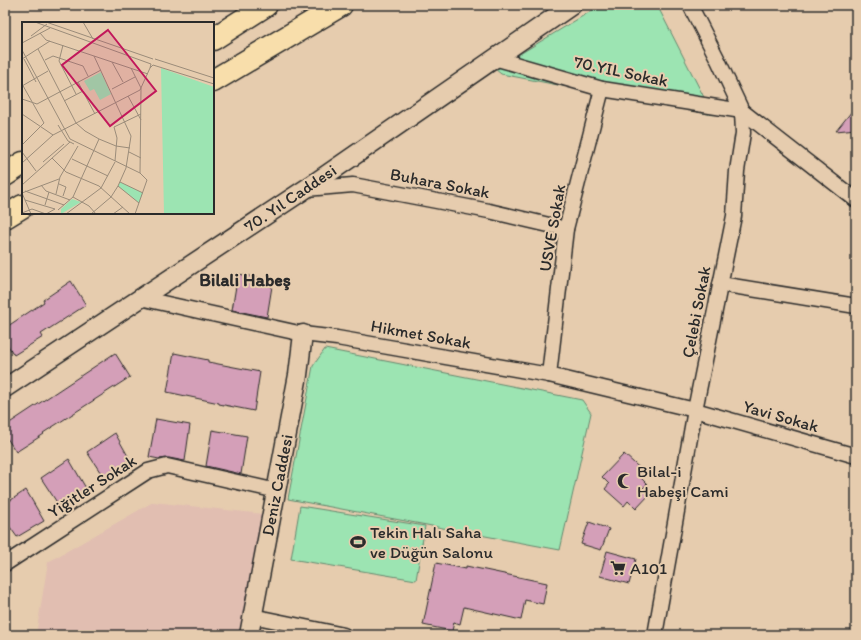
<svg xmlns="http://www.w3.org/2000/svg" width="861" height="640" viewBox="0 0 861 640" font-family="Itim,sans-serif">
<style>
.built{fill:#e1beb1}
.green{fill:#9ce4b2;stroke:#64886e}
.building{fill:#d49fb8;stroke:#2b2b2b}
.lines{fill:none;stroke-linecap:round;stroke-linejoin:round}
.minor-casing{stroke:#2b2b2b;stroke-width:17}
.tertiary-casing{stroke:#2b2b2b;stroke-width:21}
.trunk-casing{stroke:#2b2b2b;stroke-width:25}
.minor{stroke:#e6ccae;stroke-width:14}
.tertiary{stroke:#e6ccae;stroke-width:18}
.trunk{stroke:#f8deab;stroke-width:22}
.labels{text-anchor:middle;stroke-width:4;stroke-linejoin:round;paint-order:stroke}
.street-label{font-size:17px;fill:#2b2b2b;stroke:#e6ccae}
.poi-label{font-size:17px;fill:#2b2b2b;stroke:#e6ccae;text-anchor:start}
.neighbourhood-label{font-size:18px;font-weight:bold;fill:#2b2b2b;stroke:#e6ccae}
.inset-road{fill:none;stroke:#9b8c7a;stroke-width:1}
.view{fill:#c2185b;fill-opacity:0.15;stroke:#c2185b;stroke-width:2}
.inset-edge{fill:none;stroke:#2b2b2b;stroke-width:2}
</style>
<rect width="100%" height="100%" fill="#e6ccae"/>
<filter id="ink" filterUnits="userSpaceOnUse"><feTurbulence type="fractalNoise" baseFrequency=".025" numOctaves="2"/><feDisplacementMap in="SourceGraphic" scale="8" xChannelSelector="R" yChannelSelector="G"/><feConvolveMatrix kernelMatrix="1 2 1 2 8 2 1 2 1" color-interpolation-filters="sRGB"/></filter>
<g filter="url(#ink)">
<!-- built -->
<polygon class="built" points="153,502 264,514 241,635 36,635 48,562"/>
<!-- green -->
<g class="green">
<polygon points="601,5 657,5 713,115 501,74 495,69"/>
<polygon points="325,349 582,400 591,413 560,550 288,499 313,366"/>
<polygon points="300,506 425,526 416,580 291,559"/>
</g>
<!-- building -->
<g class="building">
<polygon points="856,106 856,129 836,131"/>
<polygon points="238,274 273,280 267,317 232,310"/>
<polygon points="71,281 86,305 41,334 43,337 14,355 5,341 5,328 44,302 43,300"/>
<polygon points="115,353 130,377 43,433 44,434 16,452 5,435 5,426"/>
<polygon points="174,353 208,360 208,362 260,372 254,411 219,404 219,403 167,392"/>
<polygon points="156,419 190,425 185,461 169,458 159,459 149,457"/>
<polygon points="212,430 247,436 241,474 206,466"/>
<polygon points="115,433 133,465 106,481 87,452"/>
<polygon points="624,454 645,473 641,478 647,484 643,488 650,494 636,509 628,501 624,506 605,489 609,484 602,477"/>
<polygon points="69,459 87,490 60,507 41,478"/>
<polygon points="26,490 44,521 17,537 5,520 5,504"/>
<polygon points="589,522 609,529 601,550 581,544"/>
<polygon points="607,551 636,559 629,584 600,576"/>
<polygon points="436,563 466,569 466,566 547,583 543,604 525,600 521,620 464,607 460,624 454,622 452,631 423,625"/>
</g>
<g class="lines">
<defs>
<g id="minor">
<polyline points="494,58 602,89 742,111 856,200"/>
<polyline points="306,189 353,185 489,211 566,229"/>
<polyline points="720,284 856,306"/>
<polyline points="140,298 303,334 337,338 549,375 695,410 856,456"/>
<polyline points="549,375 566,229 602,89"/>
<polyline points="5,564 148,471 167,466 277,491"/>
<polyline points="252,616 344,635"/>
<polyline points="655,635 695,410 734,216 737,171 743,133 742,111 718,60 690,5"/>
</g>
<g id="tertiary">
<polyline points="5,388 313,184 572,5"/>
<polyline points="249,635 298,375 303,334"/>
</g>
<g id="trunk">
<polyline points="213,39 266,5"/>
<polyline points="213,81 341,5"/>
<polyline points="5,175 23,163"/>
<polyline points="5,217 23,206"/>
</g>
</defs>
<!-- minor casing -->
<use href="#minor" class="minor-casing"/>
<!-- tertiary casing -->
<use href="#tertiary" class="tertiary-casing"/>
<!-- trunk casing -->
<use href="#trunk" class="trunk-casing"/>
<!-- minor -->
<use href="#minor" class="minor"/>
<!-- tertiary -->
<use href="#tertiary" class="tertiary"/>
<!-- trunk -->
<use href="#trunk" class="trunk"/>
</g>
</g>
<!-- icons -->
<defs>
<symbol id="mosque-bare" viewBox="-9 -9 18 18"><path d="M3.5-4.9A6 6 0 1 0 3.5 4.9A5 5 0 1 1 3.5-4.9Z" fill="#2b2b2b" stroke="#e6ccae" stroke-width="2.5" paint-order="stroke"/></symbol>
<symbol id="stadium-bare" viewBox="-9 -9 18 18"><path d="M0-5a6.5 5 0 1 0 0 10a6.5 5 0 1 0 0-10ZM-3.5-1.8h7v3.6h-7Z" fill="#2b2b2b" stroke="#e6ccae" stroke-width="2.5" paint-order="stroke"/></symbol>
<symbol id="supermarket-bare" viewBox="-9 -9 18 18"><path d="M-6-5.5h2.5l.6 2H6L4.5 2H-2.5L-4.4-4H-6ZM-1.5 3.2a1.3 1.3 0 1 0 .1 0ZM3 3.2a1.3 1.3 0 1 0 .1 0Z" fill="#2b2b2b" stroke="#e6ccae" stroke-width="2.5" paint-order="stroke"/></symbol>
</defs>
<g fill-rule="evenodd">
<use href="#mosque-bare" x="614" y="470" width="22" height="22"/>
<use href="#stadium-bare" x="347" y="531" width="22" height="22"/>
<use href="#supermarket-bare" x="607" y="557" width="22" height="22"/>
</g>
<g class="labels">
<!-- street labels -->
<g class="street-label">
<text transform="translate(621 71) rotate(12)" y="6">70.YIL Sokak</text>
<text transform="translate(440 183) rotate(11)" y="6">Buhara Sokak</text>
<text transform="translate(290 198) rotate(-34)" y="6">70. Yıl Caddesi</text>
<text transform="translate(552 228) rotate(-80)" y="6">USVE Sokak</text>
<text transform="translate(696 312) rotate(-79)" y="6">Çelebi Sokak</text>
<text transform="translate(421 334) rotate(10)" y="6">Hikmet Sokak</text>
<text transform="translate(781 416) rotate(16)" y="6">Yavi Sokak</text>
<text transform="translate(277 485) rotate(-79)" y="6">Deniz Caddesi</text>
<text transform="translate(92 486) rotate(-33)" y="6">Yiğitler Sokak</text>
</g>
<!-- poi labels -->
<g class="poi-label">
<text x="637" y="477">Bilal-i<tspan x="637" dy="20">Habeşi Cami</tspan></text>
<text x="370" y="538">Tekin Halı Saha<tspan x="370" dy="20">ve Düğün Salonu</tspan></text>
<text x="630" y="574">A101</text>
</g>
<!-- neighbourhood labels -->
<g class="neighbourhood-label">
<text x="245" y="286">Bilali Habeş</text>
</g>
</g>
<!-- overview -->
<g transform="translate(22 22)">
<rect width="192" height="192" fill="#e6ccae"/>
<path d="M 139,46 L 192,65 L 192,192 L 142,192 ZM 79,50 L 89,72 L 78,78 L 72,67 L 68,69 L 62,59 ZM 98,160 L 121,171 L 117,181 L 96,164 ZM 50,177 L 59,180 L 39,192 L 39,187 Z" fill="#9ce4b2"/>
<path class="inset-road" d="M 13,0 L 129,42 L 128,46 L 131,43 L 192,62M 24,0 L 131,37M 61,0 L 71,17M 18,11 L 24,18 L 126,52M 9,14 L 25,2M 0,21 L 28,6M 41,23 L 37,39 L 54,72M 16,27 L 54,101 L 63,109 L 77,117 L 51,175 L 36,188M 0,28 L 48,117 L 118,151M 0,37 L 28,19M 2,37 L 14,60M 133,37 L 192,56M 23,38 L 31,34 L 61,44 L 66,54M 90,40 L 101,60M 109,46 L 119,66 L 118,151 L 125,158 L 113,192M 56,60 L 73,92M 0,62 L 22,101 L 0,123M 0,64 L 26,49M 90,67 L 113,55M 106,74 L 119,98M 0,77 L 15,82 L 79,48M 42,79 L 61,69M 0,92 L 31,113M 36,103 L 46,119 L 52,122M 77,117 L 94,124 L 108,126M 0,130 L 14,149M 107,130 L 119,136M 30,136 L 44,150 L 77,164 L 108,192M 50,137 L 86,154M 93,139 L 95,116 L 92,105 L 119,92M 21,140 L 42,122M 0,141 L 31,113 L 118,68 L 128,46M 98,160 L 121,171M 37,162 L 44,165 L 41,174M 0,163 L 48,120M 19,163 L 24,169 L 48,178M 96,164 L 117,181M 3,169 L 42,183M 0,171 L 37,157M 0,171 L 9,192M 34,172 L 38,155 L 56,124M 51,175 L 67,184 L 74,192M 3,178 L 33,187M 23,183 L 27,170M 0,191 L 10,187 L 24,192 L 33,187M 44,192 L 79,166 L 93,140M 69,192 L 89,175 L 96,164 L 104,146 L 109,114 L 72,34M 91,192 L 101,185"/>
<path class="view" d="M 86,8 L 134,69 L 88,104 L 40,43 Z"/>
<rect width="192" height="192" class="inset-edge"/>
</g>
<!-- margin -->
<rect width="861" height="640" fill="none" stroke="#e6ccae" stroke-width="20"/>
<rect x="10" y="10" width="841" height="620" fill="none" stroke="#2b2b2b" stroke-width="1.5" filter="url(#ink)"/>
</svg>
